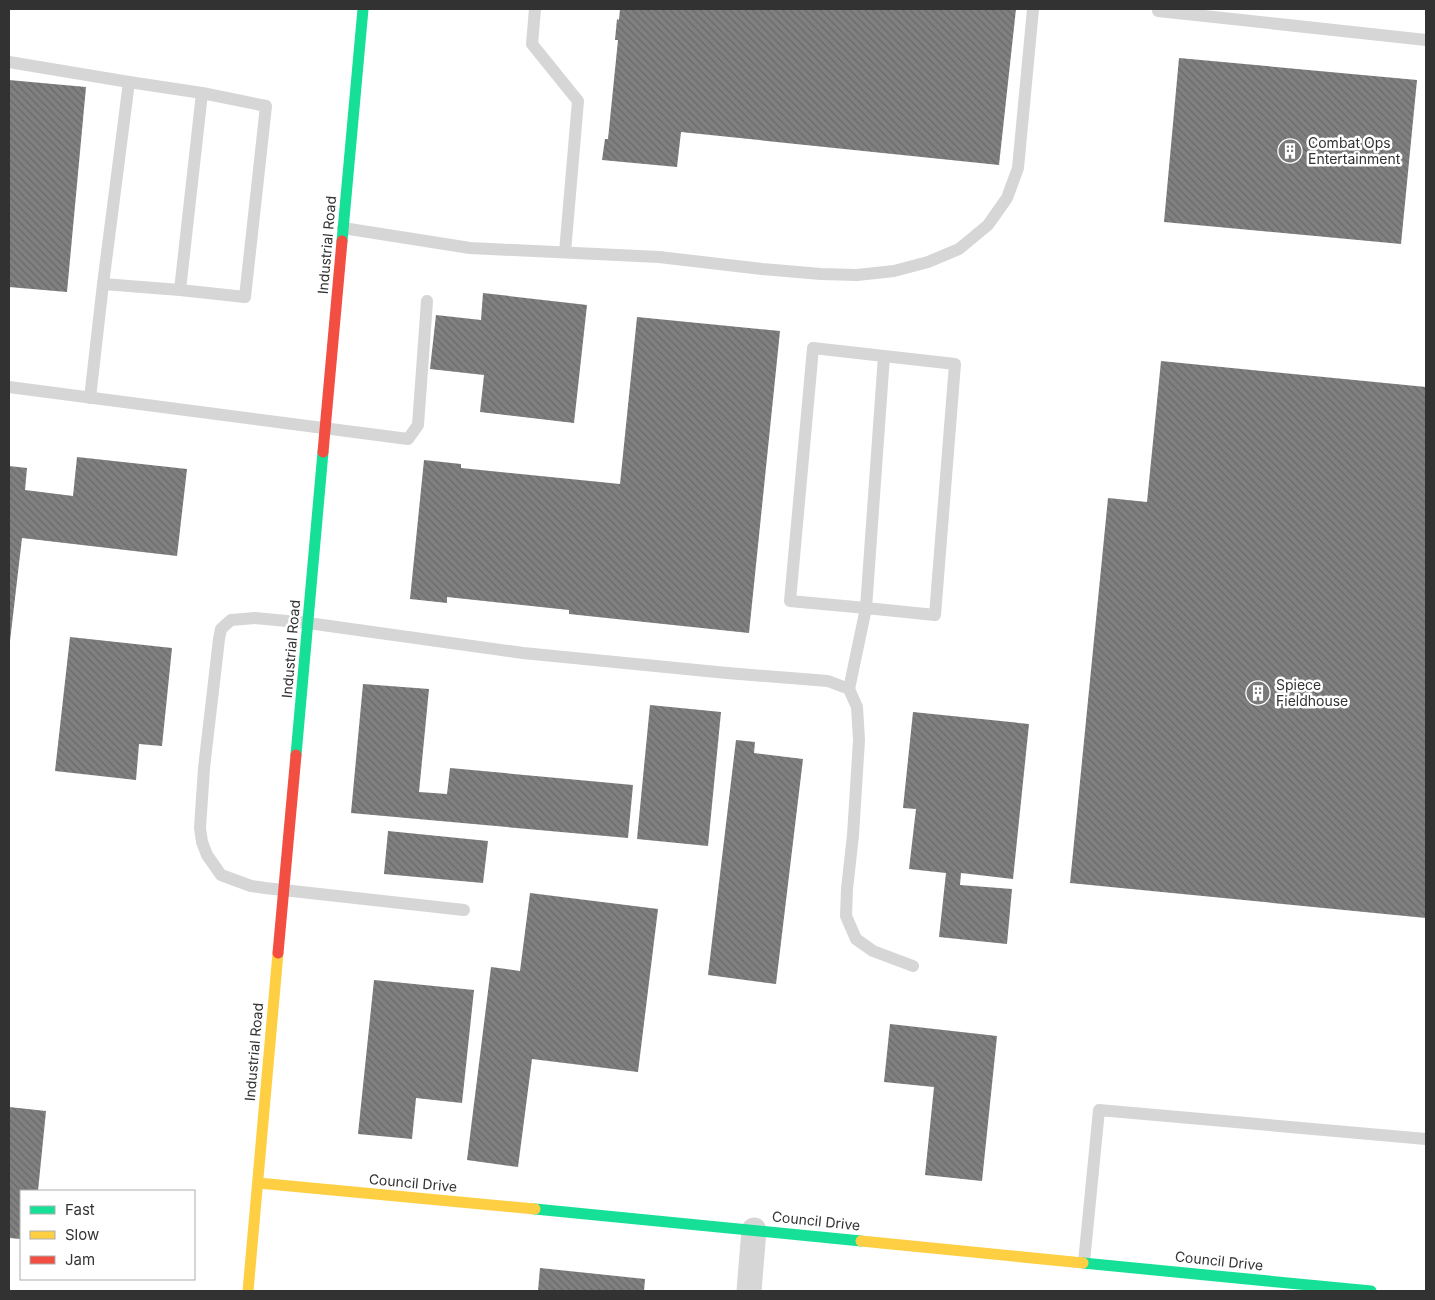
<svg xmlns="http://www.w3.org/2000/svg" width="1435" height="1300" viewBox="0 0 1435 1300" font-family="Inter,sans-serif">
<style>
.building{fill:url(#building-back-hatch)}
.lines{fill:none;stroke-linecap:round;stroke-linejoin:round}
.lane{stroke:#d6d6d6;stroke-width:12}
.street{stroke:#d6d6d6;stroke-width:25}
.fast{stroke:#16e098;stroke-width:11}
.slow{stroke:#ffcf43;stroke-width:11}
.jam{stroke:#f24e42;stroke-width:11}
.labels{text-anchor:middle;stroke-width:5;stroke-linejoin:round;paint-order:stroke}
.poi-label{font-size:14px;fill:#323232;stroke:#fff;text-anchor:start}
.street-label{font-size:14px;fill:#323232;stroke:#fff}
</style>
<defs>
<pattern id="building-back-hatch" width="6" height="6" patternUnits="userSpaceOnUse" patternTransform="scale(1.25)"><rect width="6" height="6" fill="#808080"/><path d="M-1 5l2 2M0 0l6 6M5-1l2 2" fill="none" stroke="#696969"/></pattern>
</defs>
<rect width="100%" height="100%" fill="#fff"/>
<!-- building -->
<g class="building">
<polygon points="620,9 1016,9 999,165 681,132 677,167 602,160 605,139 608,139 618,40 615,40 617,19 619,20"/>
<polygon points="1179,58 1417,80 1401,244 1164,222"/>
<polygon points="9,80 86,87 67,292 9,287"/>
<polygon points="483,293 587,305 574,423 480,412 484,375 430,369 436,315 481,320"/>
<polygon points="637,317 780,331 749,633 569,614 569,610 447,597 447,603 410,599 424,460 461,464 461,468 620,484"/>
<polygon points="1161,361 1426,387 1426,918 1070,883 1108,498 1147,502"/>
<polygon points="77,457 187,469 177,556 22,538 10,641 9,641 9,466 27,468 25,490 73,496"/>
<polygon points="70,637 172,648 162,746 139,744 136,780 55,771"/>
<polygon points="363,684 429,689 419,792 447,794 450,768 633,785 628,838 351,813"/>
<polygon points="650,705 721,712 708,846 637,839"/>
<polygon points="913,712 1029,724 1013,879 961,873 960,885 1012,889 1007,944 939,937 946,873 909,869 916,809 903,808"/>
<polygon points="736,740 755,742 754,753 803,759 776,984 708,975"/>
<polygon points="388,831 488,841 483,883 384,874"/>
<polygon points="530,893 658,909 638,1072 532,1059 518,1167 467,1160 491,967 520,971"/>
<polygon points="374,980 474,990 462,1103 416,1098 412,1139 358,1134"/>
<polygon points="890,1024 997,1036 982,1181 925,1175 934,1087 884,1082"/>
<polygon points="9,1107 46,1111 38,1191 21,1191 21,1239 9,1238"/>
<polygon points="540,1268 645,1279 644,1291 538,1291"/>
</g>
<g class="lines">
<!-- lane -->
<g class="lane">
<polyline points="535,9 532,44 578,101 565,252"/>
<polyline points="1158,9 1158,11 1426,40"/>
<polyline points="9,62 129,82 103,284 90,398"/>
<polyline points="129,82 202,93 180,290 245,297 266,106 202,93"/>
<polyline points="343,228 470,248 659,257 762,269 821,274 857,275 894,271 928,262 959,249 988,225 1007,198 1018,168 1033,9"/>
<polyline points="103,284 180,290"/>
<polyline points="9,387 408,439 418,425 427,301"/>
<polyline points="849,689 866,608 935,615 955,364 813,348 790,601 866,608 884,356"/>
<polyline points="464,910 265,888 251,886 221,875 207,855 202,842 200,828 204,768 219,639 221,629 231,620 255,618 308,623 523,653 727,673 828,681 849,689 857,707 859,740 853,835 847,889 846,916 856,939 873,951 913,966"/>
<polyline points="1084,1262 1099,1110 1426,1139"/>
</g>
<!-- street -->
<polyline class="street" points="749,1291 754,1230"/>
<!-- fast -->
<g class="fast">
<polyline points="342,241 363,9"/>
<polyline points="296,755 323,452"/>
<polyline points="535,1209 861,1241"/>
<polyline points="1083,1263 1371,1291"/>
</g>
<!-- slow -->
<g class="slow">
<polyline points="258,1183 535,1209"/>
<polyline points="861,1241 1083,1263"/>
<polyline points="248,1291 278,953"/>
</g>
<!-- jam -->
<g class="jam">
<polyline points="323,452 342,241"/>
<polyline points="278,953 296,755"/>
</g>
</g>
<!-- icons -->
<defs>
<symbol id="building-disc" viewBox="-11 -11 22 22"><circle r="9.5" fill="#7a7a7a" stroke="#fff"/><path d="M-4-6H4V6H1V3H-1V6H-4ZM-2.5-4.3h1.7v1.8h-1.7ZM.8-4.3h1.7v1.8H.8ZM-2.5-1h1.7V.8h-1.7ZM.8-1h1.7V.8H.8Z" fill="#fff"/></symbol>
</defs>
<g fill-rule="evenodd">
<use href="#building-disc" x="1276" y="137" width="28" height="28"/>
<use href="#building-disc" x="1244" y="679" width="28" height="28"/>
</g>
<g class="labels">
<!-- poi labels -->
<g class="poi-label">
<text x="1308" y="148">Combat Ops<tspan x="1308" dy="16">Entertainment</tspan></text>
<text x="1276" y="690">Spiece<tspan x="1276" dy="16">Fieldhouse</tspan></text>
</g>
<!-- street labels -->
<g class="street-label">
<text transform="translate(327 245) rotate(-85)" y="5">Industrial Road</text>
<text transform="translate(291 649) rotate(-85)" y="5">Industrial Road</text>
<text transform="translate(254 1052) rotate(-85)" y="5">Industrial Road</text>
<text transform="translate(413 1183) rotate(5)" y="5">Council Drive</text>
<text transform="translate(816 1221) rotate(6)" y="5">Council Drive</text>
<text transform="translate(1219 1261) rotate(6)" y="5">Council Drive</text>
</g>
</g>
<!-- border -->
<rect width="1435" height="1300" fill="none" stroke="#323232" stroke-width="20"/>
<!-- legend -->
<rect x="20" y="1190" width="175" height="90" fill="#ffffff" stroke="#adadad"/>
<rect x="30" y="1206" width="25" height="8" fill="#16e098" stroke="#adadad"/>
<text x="65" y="1215" font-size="15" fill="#323232">Fast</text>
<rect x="30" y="1231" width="25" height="8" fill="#ffcf43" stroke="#adadad"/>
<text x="65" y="1240" font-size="15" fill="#323232">Slow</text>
<rect x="30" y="1256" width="25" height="8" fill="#f24e42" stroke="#adadad"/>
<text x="65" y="1265" font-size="15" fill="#323232">Jam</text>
</svg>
